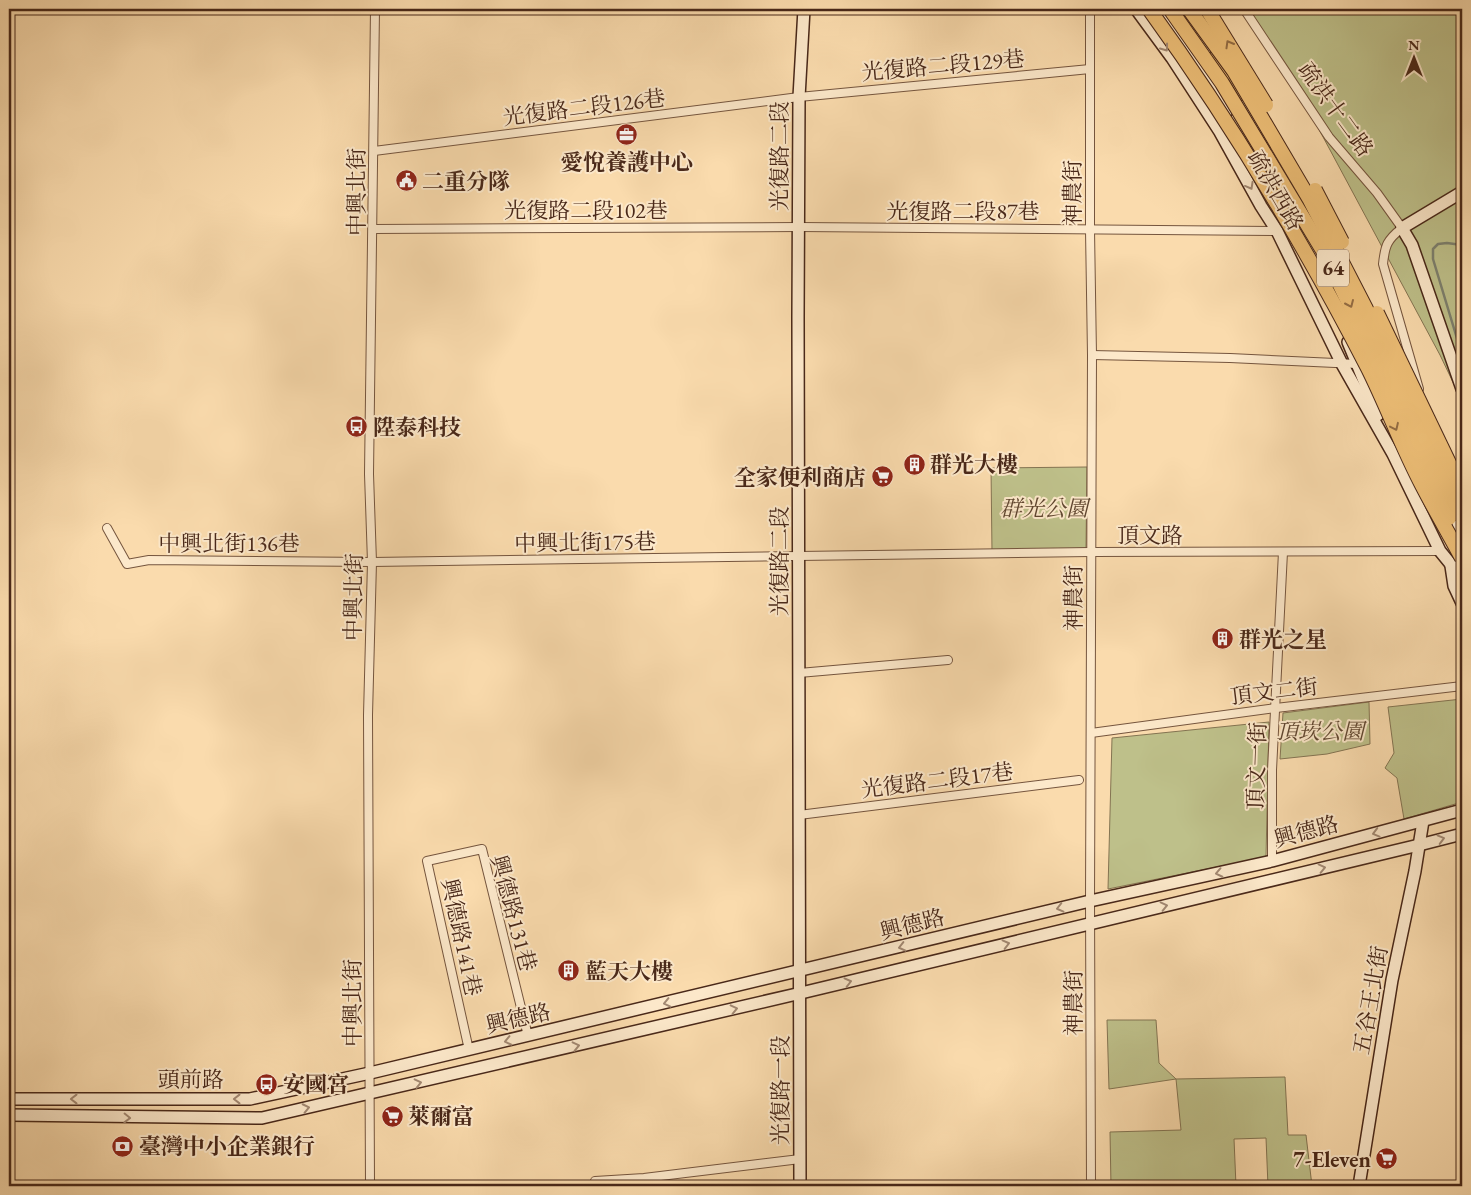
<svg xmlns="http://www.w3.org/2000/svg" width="1471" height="1195" viewBox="0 0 1471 1195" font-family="'EB Garamond','Noto Serif TC',serif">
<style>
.green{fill:#bec08a;stroke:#847452}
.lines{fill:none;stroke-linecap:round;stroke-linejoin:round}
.stream{stroke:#7d806e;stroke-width:2.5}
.street-casing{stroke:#75553e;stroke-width:10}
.secondary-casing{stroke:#492819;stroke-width:14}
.highway-casing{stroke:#492819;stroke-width:16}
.street{stroke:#fce8ca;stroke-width:8}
.secondary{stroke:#fce8ca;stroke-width:11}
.highway{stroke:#edbe76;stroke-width:14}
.highway-bridge-casing{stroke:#492819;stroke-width:16;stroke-linecap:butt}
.highway-bridge{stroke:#edbe76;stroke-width:14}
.oneway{stroke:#936c43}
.oneway2{stroke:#a28872}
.labels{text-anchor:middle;stroke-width:4;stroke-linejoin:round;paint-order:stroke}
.shield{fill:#fce8ca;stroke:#7f624e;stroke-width:1}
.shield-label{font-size:21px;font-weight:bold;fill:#492819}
.street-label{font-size:22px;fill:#492819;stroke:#fce8ca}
.poi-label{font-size:22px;font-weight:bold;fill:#492819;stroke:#fce8ca;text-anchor:start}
.park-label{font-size:22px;font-style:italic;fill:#604630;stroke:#fce8ca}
</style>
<rect width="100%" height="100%" fill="#fadbad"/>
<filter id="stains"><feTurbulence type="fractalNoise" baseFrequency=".004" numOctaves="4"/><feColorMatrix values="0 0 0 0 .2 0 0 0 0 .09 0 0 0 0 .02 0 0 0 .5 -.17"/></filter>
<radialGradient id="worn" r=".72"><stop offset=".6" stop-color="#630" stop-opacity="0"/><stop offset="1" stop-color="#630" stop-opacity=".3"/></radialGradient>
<!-- green -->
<g class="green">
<polygon points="1245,9 1462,9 1462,401 1440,355 1300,94"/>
<polygon points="1087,467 1086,548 992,552 991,468"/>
<polygon points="1462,699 1462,802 1404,819 1397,778 1385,768 1394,753 1388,707"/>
<polygon points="1369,702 1370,744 1327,754 1280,759 1283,713"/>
<polygon points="1269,722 1266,857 1108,889 1112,738"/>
<polygon points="1107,1020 1156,1020 1159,1063 1176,1079 1285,1077 1288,1135 1306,1135 1312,1186 1268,1186 1266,1138 1234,1139 1236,1186 1111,1186 1110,1132 1181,1130 1176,1079 1109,1089"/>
</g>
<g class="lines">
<!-- stream -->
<polyline class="stream" points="1462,245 1447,243 1438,244 1433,249 1433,259 1462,355"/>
<defs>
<g id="street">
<polyline points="1090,9 1090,230 1092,355 1090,901 1091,1186"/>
<path d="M 1244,9 L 1329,137 L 1377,193 L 1402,228 C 1387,240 1385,245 1383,264 L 1419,389"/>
<polyline points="374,151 799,97 1090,69"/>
<polyline points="374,229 799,227 1277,231"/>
<polyline points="1092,355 1230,358 1357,364"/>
<polyline points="107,528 127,564 149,560 372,562 1090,552 1440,551"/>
<polyline points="1455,540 1457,518 1456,512"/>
<polyline points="799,673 948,660"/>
<polyline points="1091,733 1276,708 1462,686"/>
<polyline points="799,815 1079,780"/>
<polyline points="1272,861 1272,770 1283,552"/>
<polyline points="469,1050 427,861 482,849 528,1036"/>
<polyline points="595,1181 644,1178 800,1159"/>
<polyline points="370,1186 368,715 372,562 369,474 375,9"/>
</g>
<g id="secondary">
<polyline points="1136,9 1172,58 1220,132 1261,206 1277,231 1342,364 1393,454 1440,551 1462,578"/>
<polyline points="1159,9 1179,37 1227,111"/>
<polyline points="1462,192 1402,228 1412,245 1462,389"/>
<polyline points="1348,342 1378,415"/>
<polyline points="1451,566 1454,586 1462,603"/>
<polyline points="9,1099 250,1099 370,1073 1090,901 1272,861 1462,810"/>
<polyline points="9,1115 262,1118 801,993 1419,845 1462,834"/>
<polyline points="800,1186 798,318 799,97 804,9"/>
<polyline points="1359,1186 1392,980 1415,871 1423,821"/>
</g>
<polyline id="highway" points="1216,57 1240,93"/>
</defs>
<!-- street casing -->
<use href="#street" class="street-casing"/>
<!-- secondary casing -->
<use href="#secondary" class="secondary-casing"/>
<!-- highway casing -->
<use href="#highway" class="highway-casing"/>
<!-- street -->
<use href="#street" class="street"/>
<!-- secondary -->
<use href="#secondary" class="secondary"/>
<!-- highway -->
<use href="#highway" class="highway"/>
<defs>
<g id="highway-bridge">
<path d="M 1149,9 C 1231,122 1304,244 1368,368 C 1387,406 1402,447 1422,485 C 1435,510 1449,534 1462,558"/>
<polyline points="1170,9 1222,83 1325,254 1384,376 1449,518"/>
<polyline points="1189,9 1234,71 1310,200 1366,309 1462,518"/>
<polyline points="1207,9 1266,105"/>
<polyline points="1315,190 1342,242"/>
<polyline points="1377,313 1462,490"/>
</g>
</defs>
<!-- highway-bridge casing -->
<use href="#highway-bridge" class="highway-bridge-casing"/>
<!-- highway-bridge -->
<use href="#highway-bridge" class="highway-bridge"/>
</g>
<!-- one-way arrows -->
<defs><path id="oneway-chevron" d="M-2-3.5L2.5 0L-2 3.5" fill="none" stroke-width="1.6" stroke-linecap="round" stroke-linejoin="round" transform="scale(1.25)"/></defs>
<g class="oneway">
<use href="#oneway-chevron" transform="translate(1229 44) rotate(-120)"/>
<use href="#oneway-chevron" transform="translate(1350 304) rotate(66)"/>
<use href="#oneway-chevron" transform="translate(1395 427) rotate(65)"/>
</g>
<g class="oneway2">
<use href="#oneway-chevron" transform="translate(1165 48) rotate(54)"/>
<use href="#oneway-chevron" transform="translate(1250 186) rotate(61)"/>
<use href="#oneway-chevron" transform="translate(1376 833) rotate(165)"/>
<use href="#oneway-chevron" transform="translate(1441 839) rotate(-15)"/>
<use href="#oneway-chevron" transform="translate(1322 868) rotate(-13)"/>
<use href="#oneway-chevron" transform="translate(1219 873) rotate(168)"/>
<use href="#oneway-chevron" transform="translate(1164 906) rotate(-13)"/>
<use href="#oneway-chevron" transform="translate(1060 908) rotate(166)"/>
<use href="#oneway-chevron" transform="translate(1006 944) rotate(-14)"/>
<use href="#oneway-chevron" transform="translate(902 947) rotate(166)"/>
<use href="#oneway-chevron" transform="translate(848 982) rotate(-14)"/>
<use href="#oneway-chevron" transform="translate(667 1003) rotate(167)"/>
<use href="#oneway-chevron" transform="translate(734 1009) rotate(-13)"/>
<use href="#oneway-chevron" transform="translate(508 1041) rotate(167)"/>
<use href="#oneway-chevron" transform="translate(576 1046) rotate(-13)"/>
<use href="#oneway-chevron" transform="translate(418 1083) rotate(-13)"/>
<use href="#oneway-chevron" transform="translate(74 1099) rotate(-180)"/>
<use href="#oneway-chevron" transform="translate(237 1099) rotate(180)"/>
<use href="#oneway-chevron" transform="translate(306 1108) rotate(-12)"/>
<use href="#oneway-chevron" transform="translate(127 1118) rotate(1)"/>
</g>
<!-- icons -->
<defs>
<symbol id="office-disc" viewBox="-11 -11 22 22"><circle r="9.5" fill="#8f2418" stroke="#fce8ca"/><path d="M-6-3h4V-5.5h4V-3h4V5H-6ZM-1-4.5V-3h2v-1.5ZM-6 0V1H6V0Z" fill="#fff"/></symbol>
<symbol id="civic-disc" viewBox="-11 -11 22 22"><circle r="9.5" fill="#8f2418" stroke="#fce8ca"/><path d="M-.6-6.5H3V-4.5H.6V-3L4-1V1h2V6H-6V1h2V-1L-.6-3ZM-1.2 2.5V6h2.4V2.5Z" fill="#fff"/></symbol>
<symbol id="bus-disc" viewBox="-11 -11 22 22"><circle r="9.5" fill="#8f2418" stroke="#fce8ca"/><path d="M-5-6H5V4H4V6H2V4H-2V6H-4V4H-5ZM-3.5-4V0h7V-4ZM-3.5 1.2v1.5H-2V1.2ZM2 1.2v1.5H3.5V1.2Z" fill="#fff"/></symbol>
<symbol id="building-disc" viewBox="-11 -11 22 22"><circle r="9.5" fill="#8f2418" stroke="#fce8ca"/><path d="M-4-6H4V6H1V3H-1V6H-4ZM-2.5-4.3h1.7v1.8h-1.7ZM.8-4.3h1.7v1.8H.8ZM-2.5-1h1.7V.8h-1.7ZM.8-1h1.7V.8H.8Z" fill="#fff"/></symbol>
<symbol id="supermarket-disc" viewBox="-11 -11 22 22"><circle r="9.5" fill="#8f2418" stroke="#fce8ca"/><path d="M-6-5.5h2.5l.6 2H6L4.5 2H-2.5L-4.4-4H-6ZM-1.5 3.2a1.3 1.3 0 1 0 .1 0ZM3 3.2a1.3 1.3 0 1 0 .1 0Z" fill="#fff"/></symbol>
<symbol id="bank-disc" viewBox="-11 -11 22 22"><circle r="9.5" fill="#8f2418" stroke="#fce8ca"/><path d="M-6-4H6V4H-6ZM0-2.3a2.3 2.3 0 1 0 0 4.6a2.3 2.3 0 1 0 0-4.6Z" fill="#fff"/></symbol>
</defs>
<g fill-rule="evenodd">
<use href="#office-disc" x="614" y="122" width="25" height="25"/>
<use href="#civic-disc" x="394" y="168" width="25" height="25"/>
<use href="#bus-disc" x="344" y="414" width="25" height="25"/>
<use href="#building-disc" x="902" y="452" width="25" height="25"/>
<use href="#supermarket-disc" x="870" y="464" width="25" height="25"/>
<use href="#building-disc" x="1210" y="626" width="25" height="25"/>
<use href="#building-disc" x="556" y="958" width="25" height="25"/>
<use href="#bus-disc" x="254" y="1072" width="25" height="25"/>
<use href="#supermarket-disc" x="380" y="1104" width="25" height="25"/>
<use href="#bank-disc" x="110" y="1134" width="25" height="25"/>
<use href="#supermarket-disc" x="1374" y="1146" width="25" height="25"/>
</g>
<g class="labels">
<!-- shield labels -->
<rect class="shield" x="1317" y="249.5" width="32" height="37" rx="4"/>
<g class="shield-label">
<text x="1333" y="275">64</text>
</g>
<!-- street labels -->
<g class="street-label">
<text transform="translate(943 65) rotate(-5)" y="8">光復路二段129巷</text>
<text transform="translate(584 107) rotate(-7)" y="8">光復路二段126巷</text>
<text transform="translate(1336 109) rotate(54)" y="8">疏洪十二路</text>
<text transform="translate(779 156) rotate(-90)" y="8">光復路二段</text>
<text transform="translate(1276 190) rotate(60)" y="8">疏洪西路</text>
<text transform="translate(356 192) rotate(-90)" y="8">中興北街</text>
<text transform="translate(1072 193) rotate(-90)" y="8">神農街</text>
<text x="586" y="218">光復路二段102巷</text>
<text x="963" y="219">光復路二段87巷</text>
<text x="1150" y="543">頂文路</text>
<text transform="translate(585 542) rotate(-1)" y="8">中興北街175巷</text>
<text x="229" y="551">中興北街136巷</text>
<text transform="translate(779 561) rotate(-90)" y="8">光復路二段</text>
<text transform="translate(353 597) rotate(-89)" y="8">中興北街</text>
<text transform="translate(1073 598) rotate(-90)" y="8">神農街</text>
<text transform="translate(1274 691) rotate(-7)" y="8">頂文二街</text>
<text transform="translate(1256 766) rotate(-88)" y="8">頂文一街</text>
<text transform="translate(937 780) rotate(-7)" y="8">光復路二段17巷</text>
<text transform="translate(1306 831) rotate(-15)" y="8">興德路</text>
<text transform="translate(514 913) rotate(75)" y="8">興德路131巷</text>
<text transform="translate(912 924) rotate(-14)" y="8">興德路</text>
<text transform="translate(462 937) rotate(78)" y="8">興德路141巷</text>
<text transform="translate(1370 1000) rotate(-80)" y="8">五谷王北街</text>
<text transform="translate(352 1003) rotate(-90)" y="8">中興北街</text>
<text transform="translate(1073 1003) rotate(-90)" y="8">神農街</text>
<text transform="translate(518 1018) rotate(-13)" y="8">興德路</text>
<text x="191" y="1087">頭前路</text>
<text transform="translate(780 1090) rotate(-90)" y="8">光復路一段</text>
</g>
<!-- poi labels -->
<g class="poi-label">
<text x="627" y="170" text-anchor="middle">愛悅養護中心</text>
<text x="422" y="189">二重分隊</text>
<text x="373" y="435">陞泰科技</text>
<text x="930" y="472">群光大樓</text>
<text x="866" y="485" text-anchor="end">全家便利商店</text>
<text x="1239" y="647">群光之星</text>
<text x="585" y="979">藍天大樓</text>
<text x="283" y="1092">安國宮</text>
<text x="408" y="1124">萊爾富</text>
<text x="139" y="1154">臺灣中小企業銀行</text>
<text x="1371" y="1167" text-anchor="end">7-Eleven</text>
</g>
<!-- park labels -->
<g class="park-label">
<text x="1044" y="516">群光公園</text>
<text x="1320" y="739">頂崁公園</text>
</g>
</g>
<!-- margin -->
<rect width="1471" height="1195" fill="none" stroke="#fadbad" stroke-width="30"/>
<rect x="10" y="10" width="1451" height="1175" fill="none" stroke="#492819" stroke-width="2.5"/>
<rect x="15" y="15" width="1441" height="1165" fill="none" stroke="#492819"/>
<!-- north arrow -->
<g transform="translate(1414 58)" stroke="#fce8ca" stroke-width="4" paint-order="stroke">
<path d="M0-4L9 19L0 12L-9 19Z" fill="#492819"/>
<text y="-8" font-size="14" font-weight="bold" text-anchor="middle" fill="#492819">N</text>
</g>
<rect width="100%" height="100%" filter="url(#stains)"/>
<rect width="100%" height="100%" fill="url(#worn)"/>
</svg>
